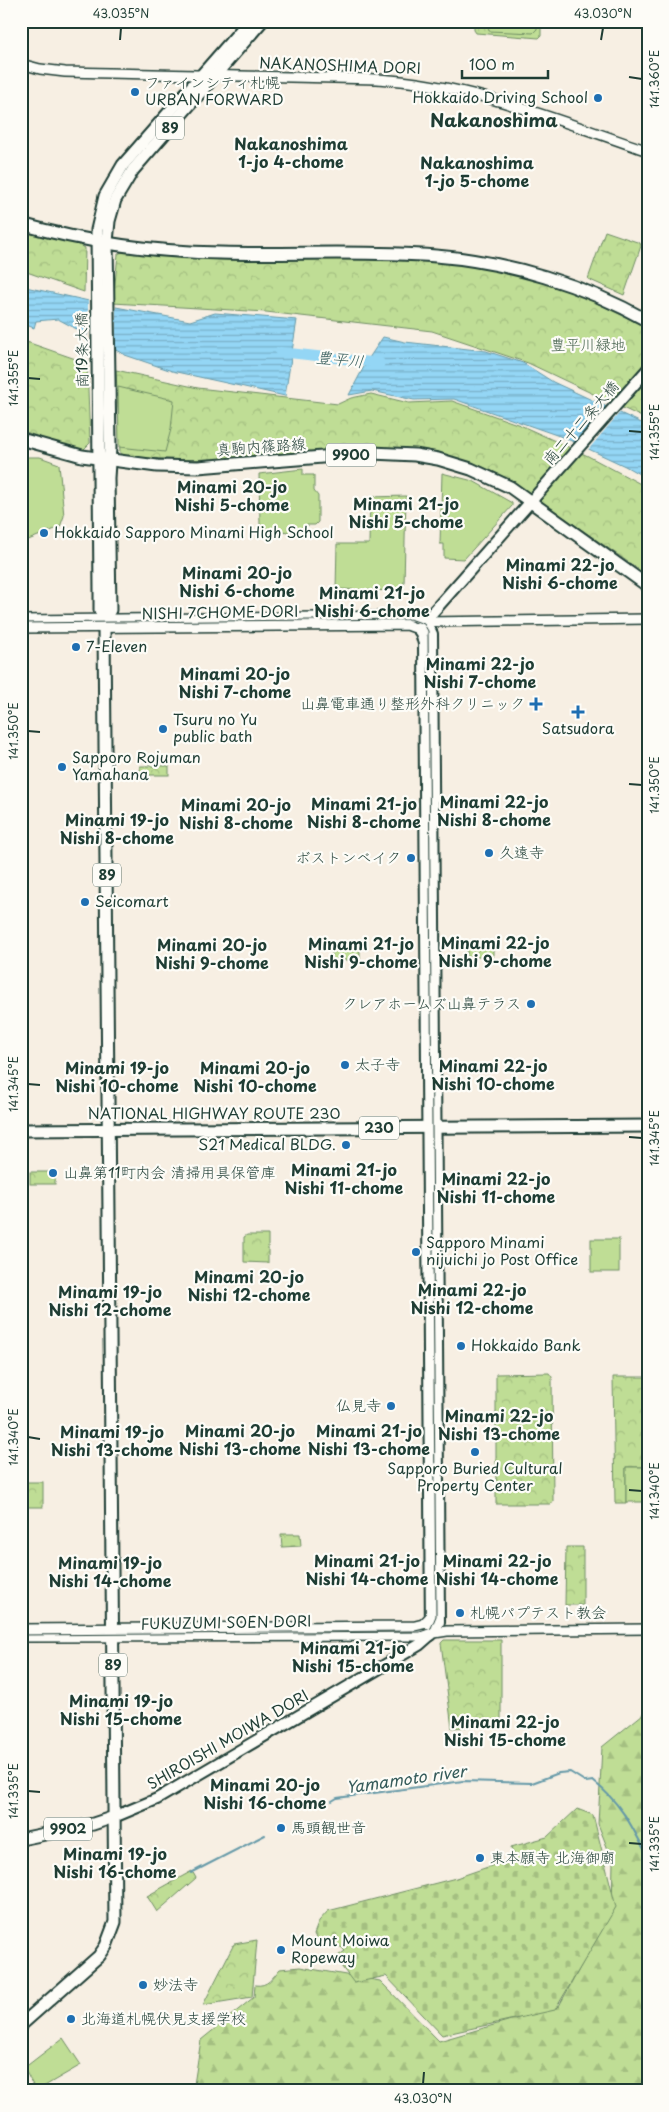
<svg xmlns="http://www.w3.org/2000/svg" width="669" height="2112" viewBox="0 0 669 2112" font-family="'Playpen Sans','Klee One',sans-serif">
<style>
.forest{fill:url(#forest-firs);stroke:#6f8d64}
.cemetery{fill:url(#cemetery-stones);stroke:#6f8d64}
.park{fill:url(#park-crowns);stroke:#6f8d64}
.pitch{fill:#bfdd95;stroke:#6f8d64}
.water{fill:url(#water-rules);stroke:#6599a8}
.pier{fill:#f7efe3}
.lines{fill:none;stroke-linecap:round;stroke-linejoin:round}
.stream{stroke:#6599a8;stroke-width:2}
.river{stroke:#94d6f5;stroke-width:10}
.tertiary-casing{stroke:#1f3d34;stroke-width:12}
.secondary-casing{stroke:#1f3d34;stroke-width:14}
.primary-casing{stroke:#1f3d34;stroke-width:15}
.trunk-casing{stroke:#1f3d34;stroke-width:15}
.tertiary{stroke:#fdfcf7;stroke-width:9}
.secondary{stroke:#fdfcf7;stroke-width:10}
.primary{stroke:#fdfcf7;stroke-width:11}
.trunk{stroke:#fdfcf7;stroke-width:11}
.tram{stroke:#1f3d34;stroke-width:1}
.ticks{fill:none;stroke:#1f3d34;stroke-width:2}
.poi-dot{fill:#1f6fb2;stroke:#fdfcf7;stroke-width:2}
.labels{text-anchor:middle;stroke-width:4.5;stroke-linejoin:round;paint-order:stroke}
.shield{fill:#fdfcf7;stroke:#62766e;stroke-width:1}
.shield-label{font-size:14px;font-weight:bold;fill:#1f3d34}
.street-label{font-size:15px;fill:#1f3d34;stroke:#fdfcf7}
.poi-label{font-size:15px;fill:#1f3d34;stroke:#fdfcf7;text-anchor:start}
.park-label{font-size:15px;fill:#3f5d47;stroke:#fdfcf7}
.neighbourhood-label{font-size:16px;font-weight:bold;fill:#1f3d34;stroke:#fdfcf7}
.water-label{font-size:16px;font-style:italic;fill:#365c5b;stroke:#fdfcf7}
.quarter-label{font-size:18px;font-weight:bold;fill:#1f3d34;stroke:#fdfcf7}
.neatline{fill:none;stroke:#1f3d34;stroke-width:2}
.ticks-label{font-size:12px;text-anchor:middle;fill:#1f3d34}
</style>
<defs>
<pattern id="forest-firs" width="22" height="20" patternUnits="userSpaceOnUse" patternTransform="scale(1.25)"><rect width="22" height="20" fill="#bfdd95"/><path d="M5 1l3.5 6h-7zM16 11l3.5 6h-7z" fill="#a4bf81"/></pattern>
<pattern id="cemetery-stones" width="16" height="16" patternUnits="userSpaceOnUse" patternTransform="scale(1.25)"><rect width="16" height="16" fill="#bfdd95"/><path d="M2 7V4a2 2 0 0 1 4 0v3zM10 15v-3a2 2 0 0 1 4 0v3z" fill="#a4bf81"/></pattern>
<pattern id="park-crowns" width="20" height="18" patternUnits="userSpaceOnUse" patternTransform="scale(1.25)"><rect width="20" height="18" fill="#bfdd95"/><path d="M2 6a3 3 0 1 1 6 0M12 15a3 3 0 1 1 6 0" fill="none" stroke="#a4bf81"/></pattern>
<pattern id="water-rules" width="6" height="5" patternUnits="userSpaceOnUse" patternTransform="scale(1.25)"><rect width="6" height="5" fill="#94d6f5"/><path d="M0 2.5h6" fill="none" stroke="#78afc7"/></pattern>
</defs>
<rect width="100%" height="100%" fill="#f7efe3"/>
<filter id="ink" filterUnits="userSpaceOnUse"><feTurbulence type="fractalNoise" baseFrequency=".02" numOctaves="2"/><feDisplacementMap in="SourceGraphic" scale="10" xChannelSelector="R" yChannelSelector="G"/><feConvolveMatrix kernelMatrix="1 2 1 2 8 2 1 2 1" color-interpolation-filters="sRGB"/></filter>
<g filter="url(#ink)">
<!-- forest -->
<path class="forest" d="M 648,1710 L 648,2091 L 193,2091 L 201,2040 L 254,1997 L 255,1985 C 268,1987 272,1978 280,1969 L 300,1967 L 380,1981 L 439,2041 L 559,2006 L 612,1909 L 613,1862 L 598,1824 L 602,1747 Z"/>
<!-- cemetery -->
<polygon class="cemetery" points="577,1809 593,1815 616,1907 555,2010 442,2035 386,1976 354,1983 335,1958 345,1951 341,1947 318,1942 314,1934 319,1921 328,1911 456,1878 514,1858 511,1847 547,1837"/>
<!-- park -->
<g class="park">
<polygon points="474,21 541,21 541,36 539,38 476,33 474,30"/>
<polygon points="21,231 77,243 85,248 84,292 21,270"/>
<polygon points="605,231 640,243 641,246 624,295 588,279"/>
<polygon points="124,251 196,258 405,259 481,266 541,281 578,294 648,328 648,420 528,363 432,331 266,312 113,303 118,254"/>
<polygon points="21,340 87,363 90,443 82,451 61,446 21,430"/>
<polygon points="116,370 198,388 338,404 351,398 371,394 409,403 452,401 520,425 588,456 648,488 648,576 515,483 464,460 425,451 382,448 257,457 186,460 129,457 120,453"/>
<rect x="140" y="766" width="29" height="9"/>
<rect x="467" y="943" width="26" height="14"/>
<rect x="332" y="944" width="28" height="16"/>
<rect x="30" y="1172" width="25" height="12"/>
<polygon points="247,1235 268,1235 268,1263 244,1262 244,1237"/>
<polygon points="549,1373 552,1377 553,1501 551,1504 496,1504 496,1374"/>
<polygon points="613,1377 648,1377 648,1467 626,1467 626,1503 615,1503"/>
<rect x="21" y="1482" width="22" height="25"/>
<polygon points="281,1534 300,1534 301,1546 282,1547"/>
<polygon points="566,1547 583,1547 583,1605 565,1605"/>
<polygon points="444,1640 501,1640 501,1724 452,1728 441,1643"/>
<polygon points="192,1871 196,1878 157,1912 147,1896"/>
<polygon points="257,1940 252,1997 203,2005 234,1944"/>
</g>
<!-- pitch -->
<g class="pitch">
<polygon points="487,21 537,21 537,29 533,33 489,31"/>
<polygon points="118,387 174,400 171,429 165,452 119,447"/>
<polygon points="21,457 40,457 59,464 64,516 60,527 21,543"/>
<polygon points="303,469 303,475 314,475 314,491 318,496 318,522 315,525 305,525 297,533 265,529 260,524 259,474"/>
<polygon points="442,473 473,481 512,503 512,506 464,559 444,558 444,544 440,544"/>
<polygon points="406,496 404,585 396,591 336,589 337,544 369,544 370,497"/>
<rect x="591" y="1239" width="28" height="33"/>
<rect x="626" y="1467" width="22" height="35"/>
<polygon points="63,2038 81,2065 36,2091 24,2068"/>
</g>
<!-- water -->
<g class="water">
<polygon points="21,286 116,307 190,321 215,313 297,320 285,396 172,371 125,355 58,319 36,321 34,328 21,323"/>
<polygon points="383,337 405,342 486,351 523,363 553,382 648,426 648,479 625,466 565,438 454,399 414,400 372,391 349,395 367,361"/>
</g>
<!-- pier -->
<g class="pier">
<polygon points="88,299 116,305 116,352 88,337"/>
<polygon points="609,404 622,410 587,451 573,445"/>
</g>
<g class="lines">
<!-- stream -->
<g class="stream">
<path d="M 332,1801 L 337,1798 L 463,1781 L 532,1783 L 559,1773 L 570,1772 L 586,1782 L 593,1781 C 621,1803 632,1826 648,1857"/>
<polyline points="191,1873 265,1835"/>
</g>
<!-- river -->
<polyline class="river" points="280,352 380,363"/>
<defs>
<g id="tertiary">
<path d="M 21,64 L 40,69 L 65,72 L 377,79 C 471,84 559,121 648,151"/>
<polyline points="21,620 413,616 426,622 648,619"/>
<polyline points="21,628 407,625 418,629"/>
<polyline points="21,1629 415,1626 423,1624 431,1616"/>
<polyline points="21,1637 415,1636 447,1631 648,1629"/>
</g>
<g id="secondary">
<polyline points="431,1635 424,644 421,633 418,629 648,369"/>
<polyline points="114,1817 157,1799 419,1645 435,1631 439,1622 432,634 426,622"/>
</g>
<g id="primary">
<path d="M 21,224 C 85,242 153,252 220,253 C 291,255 364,250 436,256 C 509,262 583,284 648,321"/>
<polyline points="21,439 82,456 157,466 198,467 372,453 415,455 438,459 471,469 510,487 648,586"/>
<polyline points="104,619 110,610 108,478 110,448 107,242 109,221 115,200 133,170 262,21"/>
<polyline points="21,1839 93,1824 114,1817"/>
<polyline points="21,2025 99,1956 106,1946 115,1922 104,628 104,619 100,610 100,593 97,230 105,196 123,165 249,21"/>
</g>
<polyline id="trunk" points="21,1130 648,1126"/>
</defs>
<!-- tertiary casing -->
<use href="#tertiary" class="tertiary-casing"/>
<!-- secondary casing -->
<use href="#secondary" class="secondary-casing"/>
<!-- primary casing -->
<use href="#primary" class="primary-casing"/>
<!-- trunk casing -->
<use href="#trunk" class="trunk-casing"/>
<!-- tertiary -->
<use href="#tertiary" class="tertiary"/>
<!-- secondary -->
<use href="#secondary" class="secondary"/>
<!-- primary -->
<use href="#primary" class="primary"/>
<!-- trunk -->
<use href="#trunk" class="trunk"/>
<!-- tram -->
<polyline class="tram" points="21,623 410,619 424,624 428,631 436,1616 431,1628 420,1632 21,1635"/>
</g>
</g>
<!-- ticks -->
<path class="ticks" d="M 120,40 L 121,28M 601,40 L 603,28M 629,77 L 642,79M 28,378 L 40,379M 629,431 L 642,432M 28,731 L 40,732M 629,784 L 642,785M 28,1084 L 40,1085M 629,1137 L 642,1138M 28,1437 L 40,1439M 629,1490 L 642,1491M 28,1791 L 40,1792M 629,1843 L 642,1844M 423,2084 L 424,2072"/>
<!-- markers -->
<g class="poi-dot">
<circle cx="135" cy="92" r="5"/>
<circle cx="598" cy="98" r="5"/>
<circle cx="44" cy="533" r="5"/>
<circle cx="76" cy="647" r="5"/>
<path d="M533.5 696.5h5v5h5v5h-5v5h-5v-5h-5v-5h5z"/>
<path d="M575.5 704.5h5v5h5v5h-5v5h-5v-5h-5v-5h5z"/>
<circle cx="163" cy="729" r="5"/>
<circle cx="62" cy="767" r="5"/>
<circle cx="489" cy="853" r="5"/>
<circle cx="411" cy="858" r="5"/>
<circle cx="85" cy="902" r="5"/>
<circle cx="531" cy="1004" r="5"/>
<circle cx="345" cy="1065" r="5"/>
<circle cx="346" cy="1145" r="5"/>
<circle cx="53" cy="1173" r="5"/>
<circle cx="416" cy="1252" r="5"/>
<circle cx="461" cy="1346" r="5"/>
<circle cx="391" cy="1406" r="5"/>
<circle cx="475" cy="1452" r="5"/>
<circle cx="460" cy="1613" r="5"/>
<circle cx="281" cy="1828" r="5"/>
<circle cx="480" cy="1858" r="5"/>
<circle cx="281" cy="1950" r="5"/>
<circle cx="143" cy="1985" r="5"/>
<circle cx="71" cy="2019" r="5"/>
</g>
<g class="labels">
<!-- shield labels -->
<g class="shield">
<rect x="156" y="116.5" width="28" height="23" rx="4"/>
<rect x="326" y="443.5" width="50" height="23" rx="4"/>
<rect x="93" y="863.5" width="28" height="23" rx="4"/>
<rect x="359" y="1116.5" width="40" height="23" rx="4"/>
<rect x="99" y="1653.5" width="28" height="23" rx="4"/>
<rect x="44" y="1817.5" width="48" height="23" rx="4"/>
</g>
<g class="shield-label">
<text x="170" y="133">89</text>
<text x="351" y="460">9900</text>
<text x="107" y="880">89</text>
<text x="379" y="1133">230</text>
<text x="113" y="1670">89</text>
<text x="68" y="1834">9902</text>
</g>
<!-- street labels -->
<g class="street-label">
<text transform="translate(340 66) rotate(2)" y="5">NAKANOSHIMA DORI</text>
<text transform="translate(82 350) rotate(-91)" y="5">南19条大橋</text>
<text transform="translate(581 423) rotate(-49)" y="5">南二十二条大橋</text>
<text transform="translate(261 447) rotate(-4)" y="5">真駒内篠路線</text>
<text transform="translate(220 613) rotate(-1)" y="5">NISHI 7CHOME DORI</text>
<text x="214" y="1119">NATIONAL HIGHWAY ROUTE 230</text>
<text transform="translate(226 1623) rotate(-1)" y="5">FUKUZUMI SOEN DORI</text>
<text transform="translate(228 1740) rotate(-30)" y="5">SHIROISHI MOIWA DORI</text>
</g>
<!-- poi labels -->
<g class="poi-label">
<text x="145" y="88">ファインシティ札幌<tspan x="145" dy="17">URBAN FORWARD</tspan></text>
<text x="588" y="103" text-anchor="end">Hokkaido Driving School</text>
<text x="54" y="538">Hokkaido Sapporo Minami High School</text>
<text x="86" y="652">7-Eleven</text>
<text x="525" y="709" text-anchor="end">山鼻電車通り整形外科クリニック</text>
<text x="173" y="725">Tsuru no Yu<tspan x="173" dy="17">public bath</tspan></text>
<text x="578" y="734" text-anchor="middle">Satsudora</text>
<text x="72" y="763">Sapporo Rojuman<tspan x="72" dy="17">Yamahana</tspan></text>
<text x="499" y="858">久遠寺</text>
<text x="401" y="863" text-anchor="end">ボストンベイク</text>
<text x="95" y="907">Seicomart</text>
<text x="521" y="1009" text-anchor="end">クレアホームズ山鼻テラス</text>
<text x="355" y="1070">太子寺</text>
<text x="336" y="1150" text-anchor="end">S21 Medical BLDG.</text>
<text x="63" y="1178">山鼻第11町内会 清掃用具保管庫</text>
<text x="426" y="1248">Sapporo Minami<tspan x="426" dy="17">nijuichi jo Post Office</tspan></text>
<text x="471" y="1351">Hokkaido Bank</text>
<text x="381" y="1411" text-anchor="end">仏見寺</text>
<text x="475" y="1474" text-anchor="middle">Sapporo Buried Cultural<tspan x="475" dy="17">Property Center</tspan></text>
<text x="470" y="1618">札幌パプテスト教会</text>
<text x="291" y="1833">馬頭観世音</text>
<text x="490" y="1863">東本願寺 北海御廟</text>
<text x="291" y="1946">Mount Moiwa<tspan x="291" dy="17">Ropeway</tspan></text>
<text x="153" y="1990">妙法寺</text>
<text x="81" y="2024">北海道札幌伏見支援学校</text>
</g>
<!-- park labels -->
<g class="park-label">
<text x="588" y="350">豊平川緑地</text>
</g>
<!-- neighbourhood labels -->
<g class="neighbourhood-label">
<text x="291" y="150">Nakanoshima<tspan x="291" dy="18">1-jo 4-chome</tspan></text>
<text x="477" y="169">Nakanoshima<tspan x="477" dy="18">1-jo 5-chome</tspan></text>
<text x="232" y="493">Minami 20-jo<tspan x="232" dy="18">Nishi 5-chome</tspan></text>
<text x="406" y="510">Minami 21-jo<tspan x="406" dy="18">Nishi 5-chome</tspan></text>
<text x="560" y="571">Minami 22-jo<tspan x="560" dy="18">Nishi 6-chome</tspan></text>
<text x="237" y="579">Minami 20-jo<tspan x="237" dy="18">Nishi 6-chome</tspan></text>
<text x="372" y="599">Minami 21-jo<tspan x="372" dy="18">Nishi 6-chome</tspan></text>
<text x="480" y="670">Minami 22-jo<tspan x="480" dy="18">Nishi 7-chome</tspan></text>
<text x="235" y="680">Minami 20-jo<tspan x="235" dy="18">Nishi 7-chome</tspan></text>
<text x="494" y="808">Minami 22-jo<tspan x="494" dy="18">Nishi 8-chome</tspan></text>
<text x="364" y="810">Minami 21-jo<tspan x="364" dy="18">Nishi 8-chome</tspan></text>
<text x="236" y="811">Minami 20-jo<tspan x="236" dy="18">Nishi 8-chome</tspan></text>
<text x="117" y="826">Minami 19-jo<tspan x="117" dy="18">Nishi 8-chome</tspan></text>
<text x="495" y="949">Minami 22-jo<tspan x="495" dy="18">Nishi 9-chome</tspan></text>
<text x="361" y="950">Minami 21-jo<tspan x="361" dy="18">Nishi 9-chome</tspan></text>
<text x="212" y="951">Minami 20-jo<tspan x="212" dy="18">Nishi 9-chome</tspan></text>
<text x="493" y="1072">Minami 22-jo<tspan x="493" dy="18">Nishi 10-chome</tspan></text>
<text x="117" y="1074">Minami 19-jo<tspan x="117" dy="18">Nishi 10-chome</tspan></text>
<text x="255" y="1074">Minami 20-jo<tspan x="255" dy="18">Nishi 10-chome</tspan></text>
<text x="344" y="1176">Minami 21-jo<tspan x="344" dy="18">Nishi 11-chome</tspan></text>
<text x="496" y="1185">Minami 22-jo<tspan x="496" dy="18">Nishi 11-chome</tspan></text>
<text x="249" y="1283">Minami 20-jo<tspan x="249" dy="18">Nishi 12-chome</tspan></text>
<text x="472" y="1296">Minami 22-jo<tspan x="472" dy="18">Nishi 12-chome</tspan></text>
<text x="110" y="1298">Minami 19-jo<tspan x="110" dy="18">Nishi 12-chome</tspan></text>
<text x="499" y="1422">Minami 22-jo<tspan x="499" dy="18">Nishi 13-chome</tspan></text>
<text x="240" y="1437">Minami 20-jo<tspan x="240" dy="18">Nishi 13-chome</tspan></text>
<text x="369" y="1437">Minami 21-jo<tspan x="369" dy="18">Nishi 13-chome</tspan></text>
<text x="112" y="1438">Minami 19-jo<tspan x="112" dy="18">Nishi 13-chome</tspan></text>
<text x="367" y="1567">Minami 21-jo<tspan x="367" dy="18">Nishi 14-chome</tspan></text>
<text x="497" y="1567">Minami 22-jo<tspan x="497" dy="18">Nishi 14-chome</tspan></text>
<text x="110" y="1569">Minami 19-jo<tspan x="110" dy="18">Nishi 14-chome</tspan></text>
<text x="353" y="1654">Minami 21-jo<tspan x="353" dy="18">Nishi 15-chome</tspan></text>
<text x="121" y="1707">Minami 19-jo<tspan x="121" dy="18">Nishi 15-chome</tspan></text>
<text x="505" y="1728">Minami 22-jo<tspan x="505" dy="18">Nishi 15-chome</tspan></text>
<text x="265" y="1791">Minami 20-jo<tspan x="265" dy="18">Nishi 16-chome</tspan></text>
<text x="115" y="1860">Minami 19-jo<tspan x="115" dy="18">Nishi 16-chome</tspan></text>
</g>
<!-- water labels -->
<g class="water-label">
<text transform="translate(340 359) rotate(6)" y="6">豊平川</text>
<text transform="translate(406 1779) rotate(-8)" y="6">Yamamoto river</text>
</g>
<!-- quarter labels -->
<g class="quarter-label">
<text x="494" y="127">Nakanoshima</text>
</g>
</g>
<!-- margin -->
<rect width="669" height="2112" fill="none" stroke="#fdfcf7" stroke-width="55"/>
<!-- scale -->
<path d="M462 70v8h86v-8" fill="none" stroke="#1f3d34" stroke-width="2.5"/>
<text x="469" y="70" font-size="15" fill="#1f3d34" stroke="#fdfcf7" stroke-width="4" paint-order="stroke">100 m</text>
<rect x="28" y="28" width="614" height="2056" class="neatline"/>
<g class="ticks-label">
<text x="121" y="18">43.035°N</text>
<text x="603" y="18">43.030°N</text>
<text transform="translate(655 79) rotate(-90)" y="4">141.360°E</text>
<text transform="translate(14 378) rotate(-90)" y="4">141.355°E</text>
<text transform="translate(655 432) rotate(-90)" y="4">141.355°E</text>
<text transform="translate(14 731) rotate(-90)" y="4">141.350°E</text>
<text transform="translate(655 785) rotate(-90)" y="4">141.350°E</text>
<text transform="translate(14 1084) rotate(-90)" y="4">141.345°E</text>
<text transform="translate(655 1138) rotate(-90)" y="4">141.345°E</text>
<text transform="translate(14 1437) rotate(-90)" y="4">141.340°E</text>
<text transform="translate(655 1491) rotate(-90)" y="4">141.340°E</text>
<text transform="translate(14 1791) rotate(-90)" y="4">141.335°E</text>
<text transform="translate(655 1844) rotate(-90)" y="4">141.335°E</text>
<text x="423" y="2103">43.030°N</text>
</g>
</svg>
